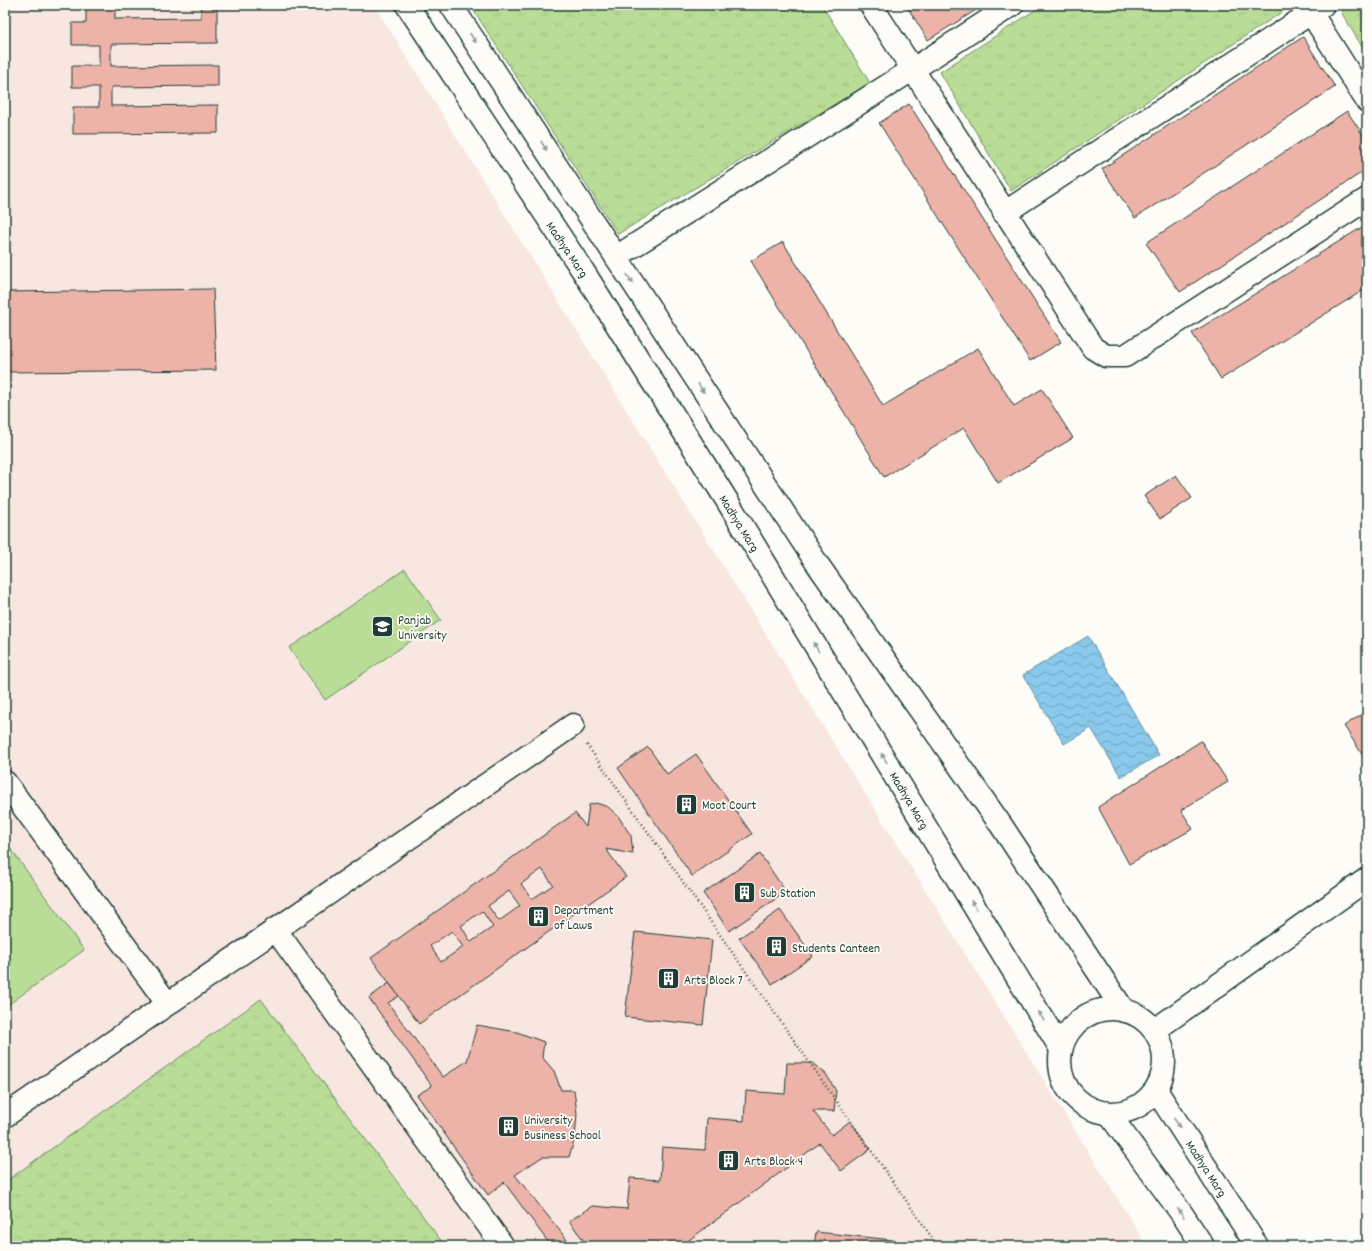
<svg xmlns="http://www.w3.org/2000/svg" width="1372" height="1251" viewBox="0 0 1372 1251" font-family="Dekko,sans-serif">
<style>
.built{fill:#f8e6e0}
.park{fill:url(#park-tufts);stroke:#6c8d66}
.pitch{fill:#b9dd97;stroke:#6c8d66}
.water{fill:url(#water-waves);stroke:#5f91a2}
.building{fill:#edb3a9;stroke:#1f3d34;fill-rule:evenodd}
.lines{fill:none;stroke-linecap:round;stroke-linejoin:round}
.minor-casing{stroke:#1f3d34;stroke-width:25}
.major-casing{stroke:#1f3d34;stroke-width:25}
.path{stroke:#1f3d34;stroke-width:2.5;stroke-dasharray:1 3;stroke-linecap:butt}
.minor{stroke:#fdfcf7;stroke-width:22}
.major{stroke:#fdfcf7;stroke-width:22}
.oneway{fill:#8e9c96}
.labels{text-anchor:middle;stroke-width:3.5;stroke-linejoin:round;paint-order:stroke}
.street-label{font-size:13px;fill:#1f3d34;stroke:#fdfcf7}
.poi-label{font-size:13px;fill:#1f3d34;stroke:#fdfcf7;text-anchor:start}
</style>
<defs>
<pattern id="park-tufts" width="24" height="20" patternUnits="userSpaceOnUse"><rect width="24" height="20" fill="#b9dd97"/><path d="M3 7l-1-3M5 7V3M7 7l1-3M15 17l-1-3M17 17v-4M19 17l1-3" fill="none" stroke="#9fbf83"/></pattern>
<pattern id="water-waves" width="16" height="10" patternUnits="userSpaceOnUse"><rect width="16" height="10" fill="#8ac9eb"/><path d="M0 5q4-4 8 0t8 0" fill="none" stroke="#70a4bf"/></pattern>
</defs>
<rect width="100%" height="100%" fill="#fdfcf7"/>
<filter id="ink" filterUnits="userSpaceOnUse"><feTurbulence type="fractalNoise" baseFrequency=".025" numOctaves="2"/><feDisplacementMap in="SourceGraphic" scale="8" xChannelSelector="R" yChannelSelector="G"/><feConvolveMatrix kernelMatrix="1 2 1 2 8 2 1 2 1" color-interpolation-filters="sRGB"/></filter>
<g filter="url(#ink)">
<!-- built -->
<polygon class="built" points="5,5 374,5 1147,1246 5,1246"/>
<!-- park -->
<g class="park">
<polygon points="470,5 822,5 870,83 618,234"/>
<polygon points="1043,5 1287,5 1288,8 1011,191 940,72"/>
<polygon points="1351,5 1367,5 1367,55 1341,12"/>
<polygon points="261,999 445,1246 5,1246 5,1182"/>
</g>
<!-- pitch -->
<g class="pitch">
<polygon points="405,569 441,620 325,700 289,648"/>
<polygon points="5,841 84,950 5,1007"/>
</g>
<!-- water -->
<polygon class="water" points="1088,636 1159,755 1121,777 1091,728 1064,744 1023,675"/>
<!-- building -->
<g class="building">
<polygon points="86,5 115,5 115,19 201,18 201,5 217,5 217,43 111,44 111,66 218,65 218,86 111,87 111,106 218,105 218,133 73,134 73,107 99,107 99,87 72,87 72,66 99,66 99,45 72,45 72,23 86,23"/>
<polygon points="906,5 984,5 928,40"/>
<polygon points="1303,37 1335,87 1135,218 1102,169"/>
<polygon points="909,104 1061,342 1030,361 879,123"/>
<polygon points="1347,111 1367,141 1367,169 1180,292 1146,243"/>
<polygon points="1367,224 1367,288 1221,379 1192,333"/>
<polygon points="783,242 883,406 978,348 1014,406 1042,389 1073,438 998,483 964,428 884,477 751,261"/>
<polygon points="213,289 216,370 5,372 5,292"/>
<polygon points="1176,475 1192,498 1160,519 1144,496"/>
<polygon points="1367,711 1367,762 1344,726"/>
<polygon points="1201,741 1228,782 1181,810 1193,829 1129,864 1098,807"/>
<polygon points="648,747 667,774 696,754 752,834 692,876 618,768"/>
<path d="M 596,803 L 608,807 L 618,816 L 631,836 L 633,854 L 606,849 L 626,877 L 419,1024 L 371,958 L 575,813 L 586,827 L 589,805 ZM 542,869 L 553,885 L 532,899 L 521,884 ZM 509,891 L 520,906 L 499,921 L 488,906 ZM 482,911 L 493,927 L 471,942 L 461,926 ZM 452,931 L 463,947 L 441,962 L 430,946 Z"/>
<polygon points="760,854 786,892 729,931 703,893"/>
<polygon points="780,910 813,956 772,984 739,938"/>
<polygon points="635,932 712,940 703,1025 625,1017"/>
<polygon points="389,983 399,996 388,1003 443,1077 467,1061 477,1025 517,1032 544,1042 542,1057 554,1071 561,1090 574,1090 577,1114 575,1138 569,1157 542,1157 515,1175 572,1246 551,1246 504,1182 488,1195 417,1095 432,1086 369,998"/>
<polygon points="787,1063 812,1063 826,1074 836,1091 834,1111 813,1111 832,1135 850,1121 871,1149 841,1171 820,1143 681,1246 588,1246 569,1221 593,1206 627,1209 630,1178 660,1180 662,1147 705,1150 707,1118 744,1121 746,1091 785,1094"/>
<polygon points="816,1232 893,1240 893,1246 814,1246"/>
</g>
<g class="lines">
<defs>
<g id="minor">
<polyline points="871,5 1093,348 1106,356 1125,356 1367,199"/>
<polyline points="1306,5 1367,101"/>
<polyline points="1004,213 1323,5"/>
<polyline points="616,257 912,70 1012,5"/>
<polyline points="5,782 167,1003"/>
<polyline points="275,929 503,1246"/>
<polyline points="1155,1030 1367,879"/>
<polyline points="5,1116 573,725"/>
</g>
<g id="major">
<polyline points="407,5 585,274 726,499 1061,1049"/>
<polyline points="451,5 818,565 1001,825 1124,1011"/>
<circle cx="1112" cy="1061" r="52"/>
<polyline points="1156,1090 1257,1246"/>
<polyline points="1109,1114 1182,1214 1203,1246"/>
</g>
</defs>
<!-- minor casing -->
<use href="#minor" class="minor-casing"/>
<!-- major casing -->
<use href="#major" class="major-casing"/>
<!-- path -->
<polyline class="path" points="587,745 938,1246"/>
<!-- minor -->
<use href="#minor" class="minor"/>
<!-- major -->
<use href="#major" class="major"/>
</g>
<!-- one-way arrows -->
<defs><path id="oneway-solid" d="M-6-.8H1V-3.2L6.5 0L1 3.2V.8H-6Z"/></defs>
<g class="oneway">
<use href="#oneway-solid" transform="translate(473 38) rotate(57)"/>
<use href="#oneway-solid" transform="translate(544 146) rotate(57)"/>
<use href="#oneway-solid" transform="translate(630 279) rotate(57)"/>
<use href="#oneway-solid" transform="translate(701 388) rotate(57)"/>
<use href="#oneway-solid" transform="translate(816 647) rotate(-121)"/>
<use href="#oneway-solid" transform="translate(884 758) rotate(-121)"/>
<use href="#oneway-solid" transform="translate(974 905) rotate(-121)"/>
<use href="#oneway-solid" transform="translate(1041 1016) rotate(-121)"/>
<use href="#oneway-solid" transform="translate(1177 1123) rotate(57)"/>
<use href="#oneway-solid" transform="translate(1181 1213) rotate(-125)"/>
</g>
</g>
<!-- icons -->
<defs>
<symbol id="university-square" viewBox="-11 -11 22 22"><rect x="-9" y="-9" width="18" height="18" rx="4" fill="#1f3d34" stroke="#fdfcf7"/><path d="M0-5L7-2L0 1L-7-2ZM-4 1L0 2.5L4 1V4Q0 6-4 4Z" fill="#fff"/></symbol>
<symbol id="building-square" viewBox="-11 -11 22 22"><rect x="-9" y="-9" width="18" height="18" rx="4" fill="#1f3d34" stroke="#fdfcf7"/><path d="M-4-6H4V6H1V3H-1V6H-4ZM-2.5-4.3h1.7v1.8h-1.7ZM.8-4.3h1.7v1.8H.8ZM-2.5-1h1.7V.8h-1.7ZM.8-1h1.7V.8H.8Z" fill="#fff"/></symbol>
</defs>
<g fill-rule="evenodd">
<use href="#university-square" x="370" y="614" width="25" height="25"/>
<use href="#building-square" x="674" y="792" width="25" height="25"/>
<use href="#building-square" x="732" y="880" width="25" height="25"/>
<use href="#building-square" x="526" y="904" width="25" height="25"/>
<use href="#building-square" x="764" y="934" width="25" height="25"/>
<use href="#building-square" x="656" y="966" width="25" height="25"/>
<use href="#building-square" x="496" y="1114" width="25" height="25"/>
<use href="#building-square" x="716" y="1148" width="25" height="25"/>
</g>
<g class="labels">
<!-- street labels -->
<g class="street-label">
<text transform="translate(568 249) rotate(56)" y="5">Madhya Marg</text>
<text transform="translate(740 523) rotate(58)" y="5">Madhya Marg</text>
<text transform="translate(910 800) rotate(59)" y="5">Madhya Marg</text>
<text transform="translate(1207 1168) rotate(57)" y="5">Madhya Marg</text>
</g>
<!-- poi labels -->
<g class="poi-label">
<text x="398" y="624">Panjab<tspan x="398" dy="15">University</tspan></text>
<text x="702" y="809">Moot Court</text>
<text x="760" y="897">Sub Station</text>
<text x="554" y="914">Department<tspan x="554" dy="15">of Laws</tspan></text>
<text x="792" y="952">Students Canteen</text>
<text x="684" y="984">Arts Block 7</text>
<text x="524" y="1124">University<tspan x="524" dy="15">Business School</tspan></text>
<text x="744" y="1165">Arts Block 4</text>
</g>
</g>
<!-- margin -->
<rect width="1372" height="1251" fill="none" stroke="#fdfcf7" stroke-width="20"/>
<rect x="10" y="10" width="1352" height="1231" fill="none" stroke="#1f3d34" stroke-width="1.5" filter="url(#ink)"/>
</svg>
